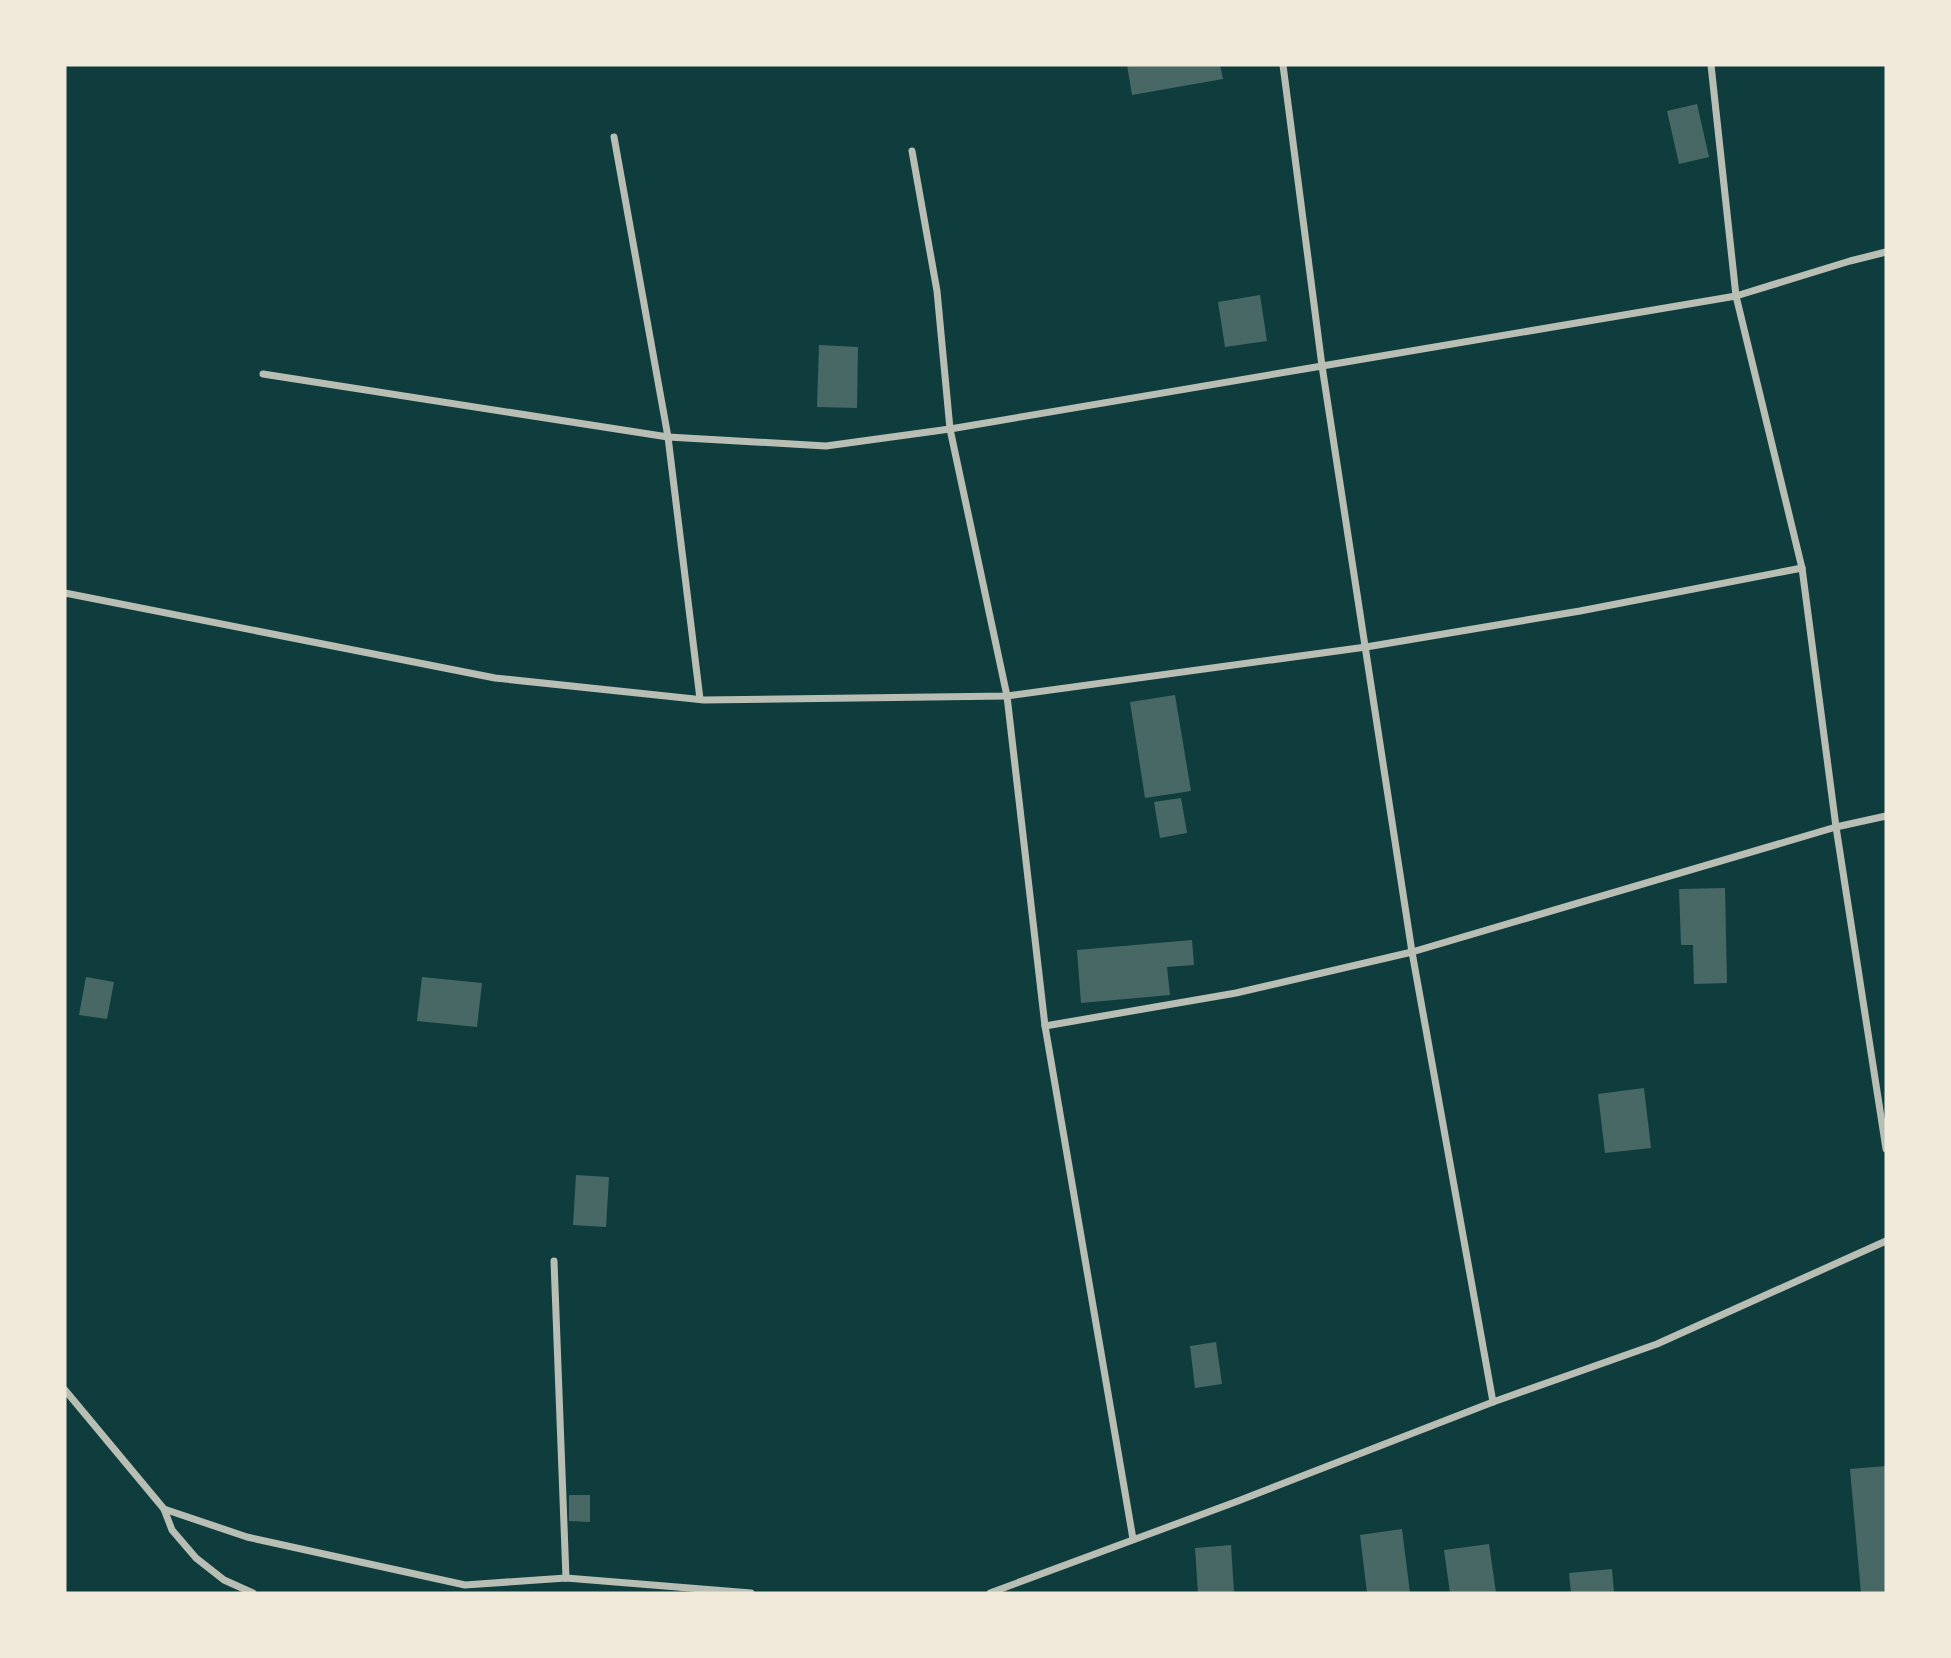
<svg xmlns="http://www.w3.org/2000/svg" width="1951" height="1658" viewBox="0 0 1951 1658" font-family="'Titillium Web',sans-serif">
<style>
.building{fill:#486865}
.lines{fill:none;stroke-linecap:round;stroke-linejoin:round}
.minor{stroke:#b8beb3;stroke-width:7}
</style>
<rect width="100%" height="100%" fill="#0f3d3e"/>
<!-- building -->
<g class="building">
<polygon points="1127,65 1220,65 1223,79 1132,95"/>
<polygon points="1697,104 1709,157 1679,164 1667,111"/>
<polygon points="1260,295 1267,341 1225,347 1218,302"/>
<polygon points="819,345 858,347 857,408 817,407"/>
<polygon points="1175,695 1191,791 1145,798 1130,702"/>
<polygon points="1181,798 1187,833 1160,838 1154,802"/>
<polygon points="1725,888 1727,983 1694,984 1693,945 1681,945 1679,889"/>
<polygon points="1192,940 1194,965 1167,967 1170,995 1081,1003 1077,950"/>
<polygon points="86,977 114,982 107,1019 79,1015"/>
<polygon points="422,977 482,983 477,1027 417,1021"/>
<polygon points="1644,1088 1651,1148 1605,1153 1598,1094"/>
<polygon points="576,1175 609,1177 606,1227 573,1225"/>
<polygon points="1216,1342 1222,1384 1195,1388 1190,1346"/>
<polygon points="1886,1466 1886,1593 1861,1593 1850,1469"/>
<polygon points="569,1495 590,1495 590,1522 569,1521"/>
<polygon points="1402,1529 1410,1593 1367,1593 1360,1535"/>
<polygon points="1489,1544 1496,1593 1450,1593 1444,1550"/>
<polygon points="1231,1545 1234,1593 1198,1593 1195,1548"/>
<polygon points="1612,1569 1614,1593 1571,1593 1569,1573"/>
</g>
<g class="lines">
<!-- minor -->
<g class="minor">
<polyline points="1711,65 1736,296 1802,568 1836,827 1886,1149"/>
<polyline points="614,137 668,437 700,699"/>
<polyline points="263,374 668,437 826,446 950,429 1322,366 1283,65"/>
<polyline points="65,593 495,678 704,700 1007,696 950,429 937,291 912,151"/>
<polyline points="1045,1026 1236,993 1412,952 1836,827 1886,816"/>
<polyline points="554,1261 566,1578"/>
<polyline points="65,1390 164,1509 247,1537 465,1585 566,1578 751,1593"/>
<polyline points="1493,1402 1412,952 1322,366 1736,296 1850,261 1886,252"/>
<polyline points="164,1509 172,1530 196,1558 224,1580 253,1593"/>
<polyline points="1133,1539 1045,1026 1007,696 1366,647 1580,611 1802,568"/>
<polyline points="990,1593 1238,1501 1493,1402 1657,1344 1886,1241"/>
</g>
</g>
<!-- border -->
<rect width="1951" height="1658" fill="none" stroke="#f1e9da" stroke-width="133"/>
</svg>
